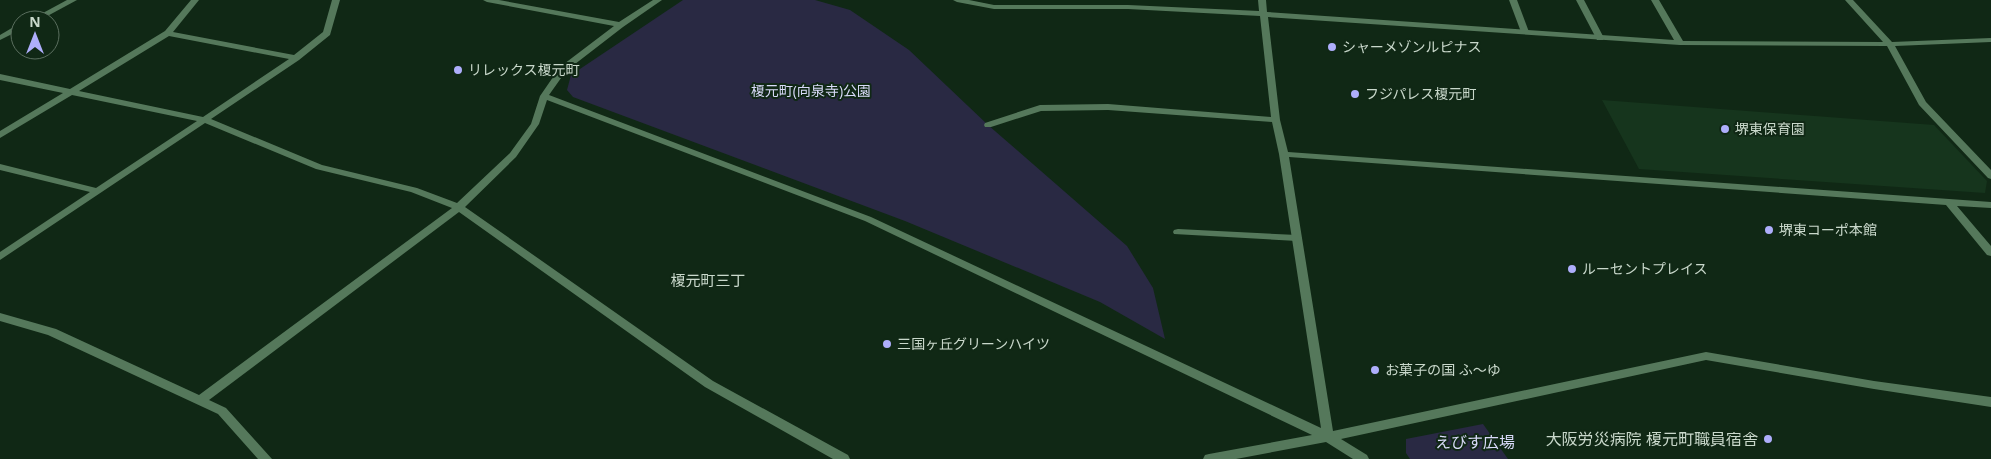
<svg xmlns="http://www.w3.org/2000/svg" width="1991" height="459" viewBox="0 0 1991 459" font-family="'Open Sans','Noto Sans JP',sans-serif">
<style>
.built{fill:#16351d}
.green{fill:#292943}
.lines{fill:none;stroke-linecap:round;stroke-linejoin:round}
.lane{fill:#55785b;fill-rule:evenodd}
.street{fill:#55785b;fill-rule:evenodd}
.poi-dot{fill:#aeaefb;stroke:#102815;stroke-width:2}
.labels{text-anchor:middle;stroke-width:4;stroke-linejoin:round;paint-order:stroke}
.poi-label{font-size:14px;fill:#c9d8cb;stroke:#102815;text-anchor:start}
.park-label{font-size:14px;fill:#d9daf9;stroke:#102815}
.neighbourhood-label{font-size:15px;fill:#c9d8cb;stroke:#102815}
.near-poi-label{font-size:16px;fill:#c9d8cb;stroke:#102815;text-anchor:end}
.near-park-label{font-size:16px;fill:#d9daf9;stroke:#102815}
</style>
<rect width="100%" height="100%" fill="#102815"/>
<!-- built -->
<polygon class="built" points="1602,100 1934,125 1987,181 1985,193 1639,169"/>
<!-- green -->
<g class="green">
<polygon points="683,0 815,0 850,10 909,50 988,125 1127,246 1153,288 1165,339 1100,302 905,221 573,97 567,90 571,75"/>
<polygon points="1483,424 1508,459 1410,459 1406,453 1406,439"/>
</g>
<g class="lines">
<!-- lane -->
<g class="lane">
<polygon points="1509,0 1517,0 1529,32 1528,34 1525,34 1521,32"/>
<polygon points="1576,0 1584,0 1604,38 1603,40 1597,40 1596,38"/>
<polygon points="1178,229 1297,235 1302,238 1297,241 1174,234 1173,232 1174,230"/>
</g>
<!-- street -->
<g class="street">
<polygon points="67,0 77,0 40,20 30,20"/>
<path d="M 191,0 L 199,0 L 173,32 L 294,55 L 323,32 L 332,0 L 340,0 L 330,35 L 299,60 L 211,119 L 322,165 L 417,188 L 457,203 L 510,153 L 531,124 L 540,96 L 560,67 L 614,26 L 487,2 L 483,0 L 499,0 L 619,22 L 653,0 L 662,0 L 623,27 L 566,71 L 549,95 L 871,217 L 1321,428 L 1279,154 L 1272,122 L 1108,110 L 1041,111 L 991,127 L 985,127 L 984,125 L 985,123 L 1040,105 L 1108,104 L 1271,117 L 1260,16 L 1128,9 L 994,9 L 957,2 L 953,0 L 969,0 L 994,5 L 1128,5 L 1259,11 L 1258,0 L 1266,0 L 1267,12 L 1674,40 L 1651,0 L 1659,0 L 1683,41 L 1883,42 L 1845,0 L 1853,0 L 1892,42 L 1991,38 L 1991,42 L 1895,46 L 1926,102 L 1991,170 L 1991,179 L 1988,178 L 1919,105 L 1887,46 L 1680,45 L 1268,17 L 1280,120 L 1288,152 L 1991,202 L 1991,208 L 1957,206 L 1991,246 L 1991,256 L 1987,255 L 1946,205 L 1289,157 L 1333,431 L 1706,352 L 1874,381 L 1991,397 L 1991,407 L 1874,389 L 1706,360 L 1341,439 L 1367,455 L 1369,459 L 1353,459 L 1326,442 L 1236,459 L 1203,459 L 1205,455 L 1209,454 L 1312,435 L 865,221 L 547,100 L 539,124 L 516,157 L 465,207 L 713,381 L 848,455 L 850,459 L 833,459 L 705,387 L 459,212 L 209,400 L 226,408 L 272,459 L 258,459 L 218,414 L 48,335 L 0,321 L 0,313 L 56,329 L 199,395 L 452,208 L 411,192 L 316,169 L 205,123 L 0,260 L 0,252 L 90,192 L 0,170 L 0,164 L 96,188 L 197,121 L 72,95 L 0,138 L 0,131 L 63,93 L 0,80 L 0,74 L 70,89 L 165,31 ZM 169,36 L 289,59 L 203,117 L 79,91 Z"/>
<polygon points="17,25 20,25 20,30 0,40 0,35"/>
</g>
</g>
<!-- markers -->
<g class="poi-dot">
<circle cx="1332" cy="47" r="5"/>
<circle cx="458" cy="70" r="5"/>
<circle cx="1355" cy="94" r="5"/>
<circle cx="1725" cy="129" r="5"/>
<circle cx="1769" cy="230" r="5"/>
<circle cx="1572" cy="269" r="5"/>
<circle cx="887" cy="344" r="5"/>
<circle cx="1375" cy="370" r="5"/>
<circle cx="1768" cy="439" r="5"/>
</g>
<g class="labels">
<!-- poi labels -->
<g class="poi-label">
<text x="1342" y="52">シャーメゾンルピナス</text>
<text x="468" y="75">リレックス榎元町</text>
<text x="1365" y="99">フジパレス榎元町</text>
<text x="1735" y="134">堺東保育園</text>
<text x="1779" y="235">堺東コーポ本館</text>
<text x="1582" y="274">ルーセントプレイス</text>
<text x="897" y="349">三国ヶ丘グリーンハイツ</text>
<text x="1385" y="375">お菓子の国 ふ～ゆ</text>
</g>
<!-- park labels -->
<g class="park-label">
<text x="811" y="96">榎元町(向泉寺)公園</text>
</g>
<!-- neighbourhood labels -->
<g class="neighbourhood-label">
<text x="708" y="286">榎元町三丁</text>
</g>
<!-- near-poi labels -->
<g class="near-poi-label">
<text x="1758" y="445">大阪労災病院 榎元町職員宿舎</text>
</g>
<!-- near-park labels -->
<g class="near-park-label">
<text x="1475" y="448">えびす広場</text>
</g>
</g>
<!-- north arrow -->
<g transform="translate(35 35)"><circle r="24" fill="#102815" stroke="#5a6e5e"/>
<path d="M0-4L9 19L0 12L-9 19Z" fill="#aeaefb"/>
<text y="-8" font-size="14" font-weight="bold" text-anchor="middle" fill="#c9d8cb">N</text>
</g>
</svg>
